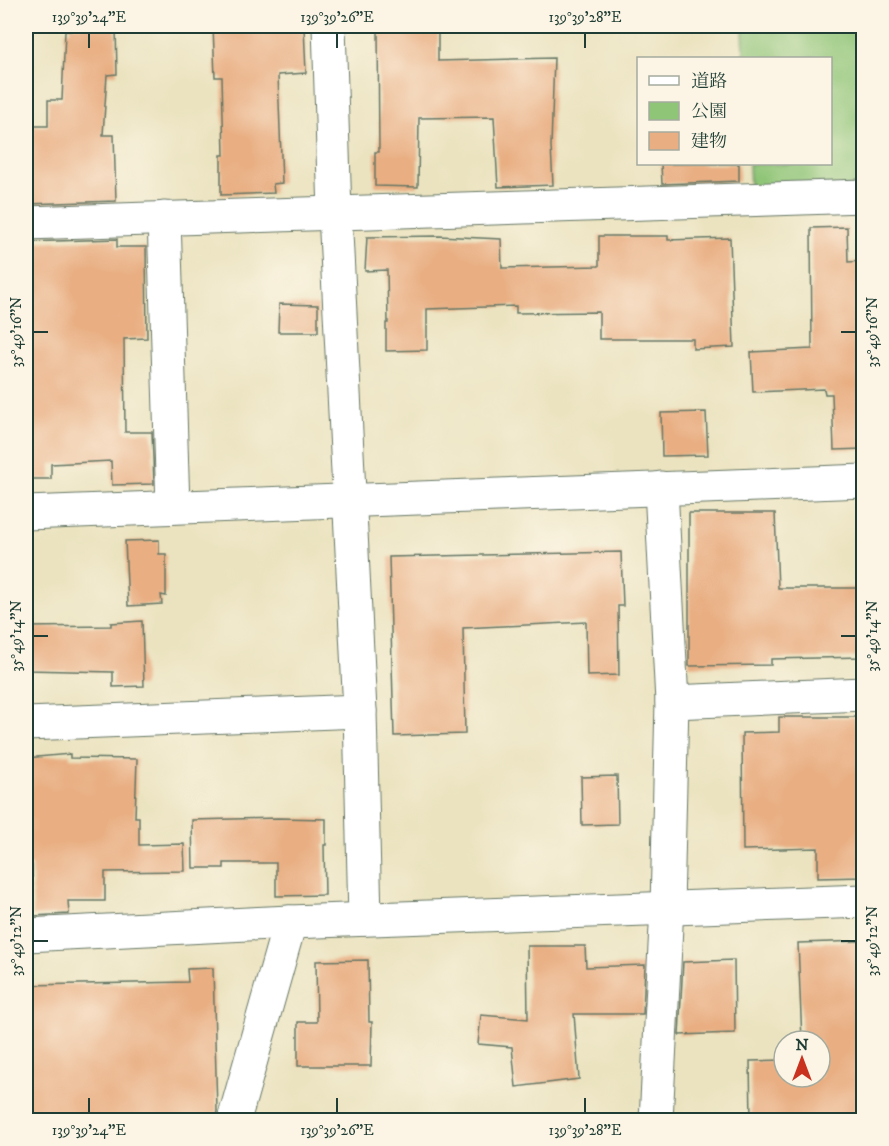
<svg xmlns="http://www.w3.org/2000/svg" width="889" height="1146" viewBox="0 0 889 1146" font-family="'IM FELL DW Pica','Noto Serif JP',serif">
<style>
.green{fill:#8fc577;stroke:#578156;stroke-width:1.5}
.building{fill:#e9af83}
.lines{fill:none;stroke-linecap:round;stroke-linejoin:round}
.minor-casing{stroke:#667765;stroke-width:35}
.minor{stroke:#fff;stroke-width:33}
.ticks{fill:none;stroke:#1f3d34;stroke-width:2}
.neatline{fill:none;stroke:#1f3d34;stroke-width:2}
.ticks-label{font-size:15px;text-anchor:middle;fill:#1f3d34}
</style>
<rect width="100%" height="100%" fill="#fcf5e5"/>
<filter id="ink" filterUnits="userSpaceOnUse"><feTurbulence type="fractalNoise" baseFrequency=".0167" numOctaves="2"/><feDisplacementMap in="SourceGraphic" scale="12" xChannelSelector="R" yChannelSelector="G"/><feConvolveMatrix kernelMatrix="1 2 1 2 8 2 1 2 1" color-interpolation-filters="sRGB"/></filter>
<filter id="wash" filterUnits="userSpaceOnUse"><feTurbulence type="fractalNoise" baseFrequency=".008" numOctaves="4" result="noise"/><feDisplacementMap in="SourceGraphic" scale="24" xChannelSelector="R" yChannelSelector="G"/><feGaussianBlur stdDeviation="1.35" result="paint"/><feColorMatrix in="noise" values="0 0 0 0 0 0 0 0 0 0 0 0 0 0 0 0 0 1.4 0 .05"/><feComposite in="paint" operator="in"/></filter>
<g filter="url(#wash)">
<rect width="100%" height="100%" fill="#ebe3c0"/>
<!-- green -->
<polygon class="green" points="743,26 863,26 863,186 750,190 749,164 830,164 830,58 744,58"/>
<g id="blocks">
<!-- building -->
<g class="building">
<polygon points="70,26 116,26 117,74 107,75 103,135 114,135 116,201 26,204 26,126 48,126 48,100 62,100 65,31 70,31"/>
<polygon points="213,26 304,26 306,73 278,75 282,183 273,184 274,193 221,195 221,155 224,155 222,77 215,77"/>
<polygon points="378,26 438,26 438,61 554,58 551,146 553,185 498,187 494,117 419,118 418,187 375,186 375,152 379,152"/>
<polygon points="661,164 739,164 739,181 662,184"/>
<polygon points="847,227 848,262 864,261 864,449 834,450 832,394 825,394 824,389 753,392 751,352 812,349 811,228"/>
<polygon points="439,236 501,239 502,268 599,266 599,236 668,236 668,240 730,238 734,347 693,349 693,339 599,339 599,312 516,313 516,306 427,309 427,350 386,351 386,323 388,323 387,270 365,271 367,237"/>
<polygon points="117,239 117,247 146,247 147,338 124,339 125,432 152,432 154,484 112,485 111,461 51,464 51,479 26,479 26,242"/>
<polygon points="279,304 318,305 318,332 278,332"/>
<polygon points="706,412 708,455 662,456 661,413"/>
<polygon points="689,513 775,513 778,588 861,588 862,657 771,659 771,665 689,666"/>
<polygon points="159,540 159,554 166,554 166,596 161,595 162,604 128,606 125,541"/>
<polygon points="621,552 623,606 618,606 619,675 587,676 586,622 463,628 465,734 394,736 389,557"/>
<polygon points="142,621 144,686 113,687 113,672 26,670 26,627 111,626 111,623"/>
<polygon points="779,717 864,717 864,877 818,878 818,848 743,850 742,733 779,732"/>
<polygon points="70,754 70,758 137,759 135,817 139,817 139,845 184,844 185,871 105,872 105,901 68,901 69,914 33,916 32,865 26,865 26,758"/>
<polygon points="617,776 618,824 582,825 581,777"/>
<polygon points="278,818 326,819 326,845 324,845 325,895 276,896 276,863 224,863 224,868 193,868 192,820"/>
<polygon points="864,941 864,1120 751,1120 750,1061 784,1060 784,1077 820,1077 820,1041 802,1041 798,943"/>
<polygon points="527,946 585,946 586,967 645,965 643,1014 574,1014 579,1079 516,1087 512,1047 478,1044 481,1015 528,1019"/>
<polygon points="368,960 369,1022 372,1022 371,1066 298,1066 298,1022 317,1022 316,961"/>
<polygon points="734,960 735,1033 679,1035 683,962"/>
<polygon points="213,968 217,1110 216,1120 26,1120 26,985 188,982 187,969"/>
</g>
</g>
</g>
<g filter="url(#ink)">
<use href="#blocks" fill-opacity="0" stroke="#667765" stroke-width="1.5"/>
<g class="lines">
<defs>
<g id="minor">
<polyline points="329,26 335,213 360,711 365,919"/>
<polyline points="164,218 173,507"/>
<polyline points="26,223 864,196"/>
<polyline points="26,513 864,481"/>
<polyline points="672,702 864,694"/>
<polyline points="26,724 360,711"/>
<polyline points="26,935 290,922 864,901"/>
<polyline points="234,1120 290,922"/>
<polyline points="656,1120 667,907 672,702 661,488"/>
</g>
</defs>
<!-- minor casing -->
<use href="#minor" class="minor-casing"/>
<!-- minor -->
<use href="#minor" class="minor"/>
</g>
</g>
<!-- ticks -->
<path class="ticks" d="M 89,33 L 89,48M 337,33 L 337,48M 585,33 L 585,48M 33,332 L 48,332M 841,332 L 856,332M 33,636 L 48,636M 841,636 L 856,636M 33,941 L 48,941M 841,941 L 856,941M 89,1098 L 89,1113M 337,1098 L 337,1113M 585,1098 L 585,1113"/>
<!-- margin -->
<rect width="889" height="1146" fill="none" stroke="#fcf5e5" stroke-width="66"/>
<!-- legend -->
<rect x="637" y="57" width="195" height="108" fill="#fcf5e5" stroke="#a4ab9e" stroke-width="1.5"/>
<rect x="649" y="76" width="30" height="9" fill="#ffffff" stroke="#a4ab9e" stroke-width="1.5"/>
<text x="691" y="87" font-size="18" fill="#1f3d34">道路</text>
<rect x="649" y="102" width="30" height="18" fill="#8fc577" stroke="#a4ab9e" stroke-width="1.5"/>
<text x="691" y="117" font-size="18" fill="#1f3d34">公園</text>
<rect x="649" y="132" width="30" height="18" fill="#e9af83" stroke="#a4ab9e" stroke-width="1.5"/>
<text x="691" y="147" font-size="18" fill="#1f3d34">建物</text>
<!-- north arrow -->
<g transform="translate(802 1059)"><circle r="28" fill="#fcf5e5" stroke="#a4ab9e" stroke-width="1.5"/>
<path d="M0-4.5L10 22L0 15L-10 22Z" fill="#c8321e"/>
<text y="-9" font-size="16" font-weight="bold" text-anchor="middle" fill="#1f3d34">N</text>
</g>
<rect x="33" y="33" width="823" height="1080" class="neatline"/>
<g class="ticks-label">
<text x="89" y="22">139°39'24"E</text>
<text x="337" y="22">139°39'26"E</text>
<text x="585" y="22">139°39'28"E</text>
<text transform="translate(16 332) rotate(-90)" y="5">35°49'16"N</text>
<text transform="translate(872 332) rotate(-90)" y="5">35°49'16"N</text>
<text transform="translate(16 636) rotate(-90)" y="5">35°49'14"N</text>
<text transform="translate(872 636) rotate(-90)" y="5">35°49'14"N</text>
<text transform="translate(16 941) rotate(-90)" y="5">35°49'12"N</text>
<text transform="translate(872 941) rotate(-90)" y="5">35°49'12"N</text>
<text x="89" y="1135">139°39'24"E</text>
<text x="337" y="1135">139°39'26"E</text>
<text x="585" y="1135">139°39'28"E</text>
</g>
</svg>
